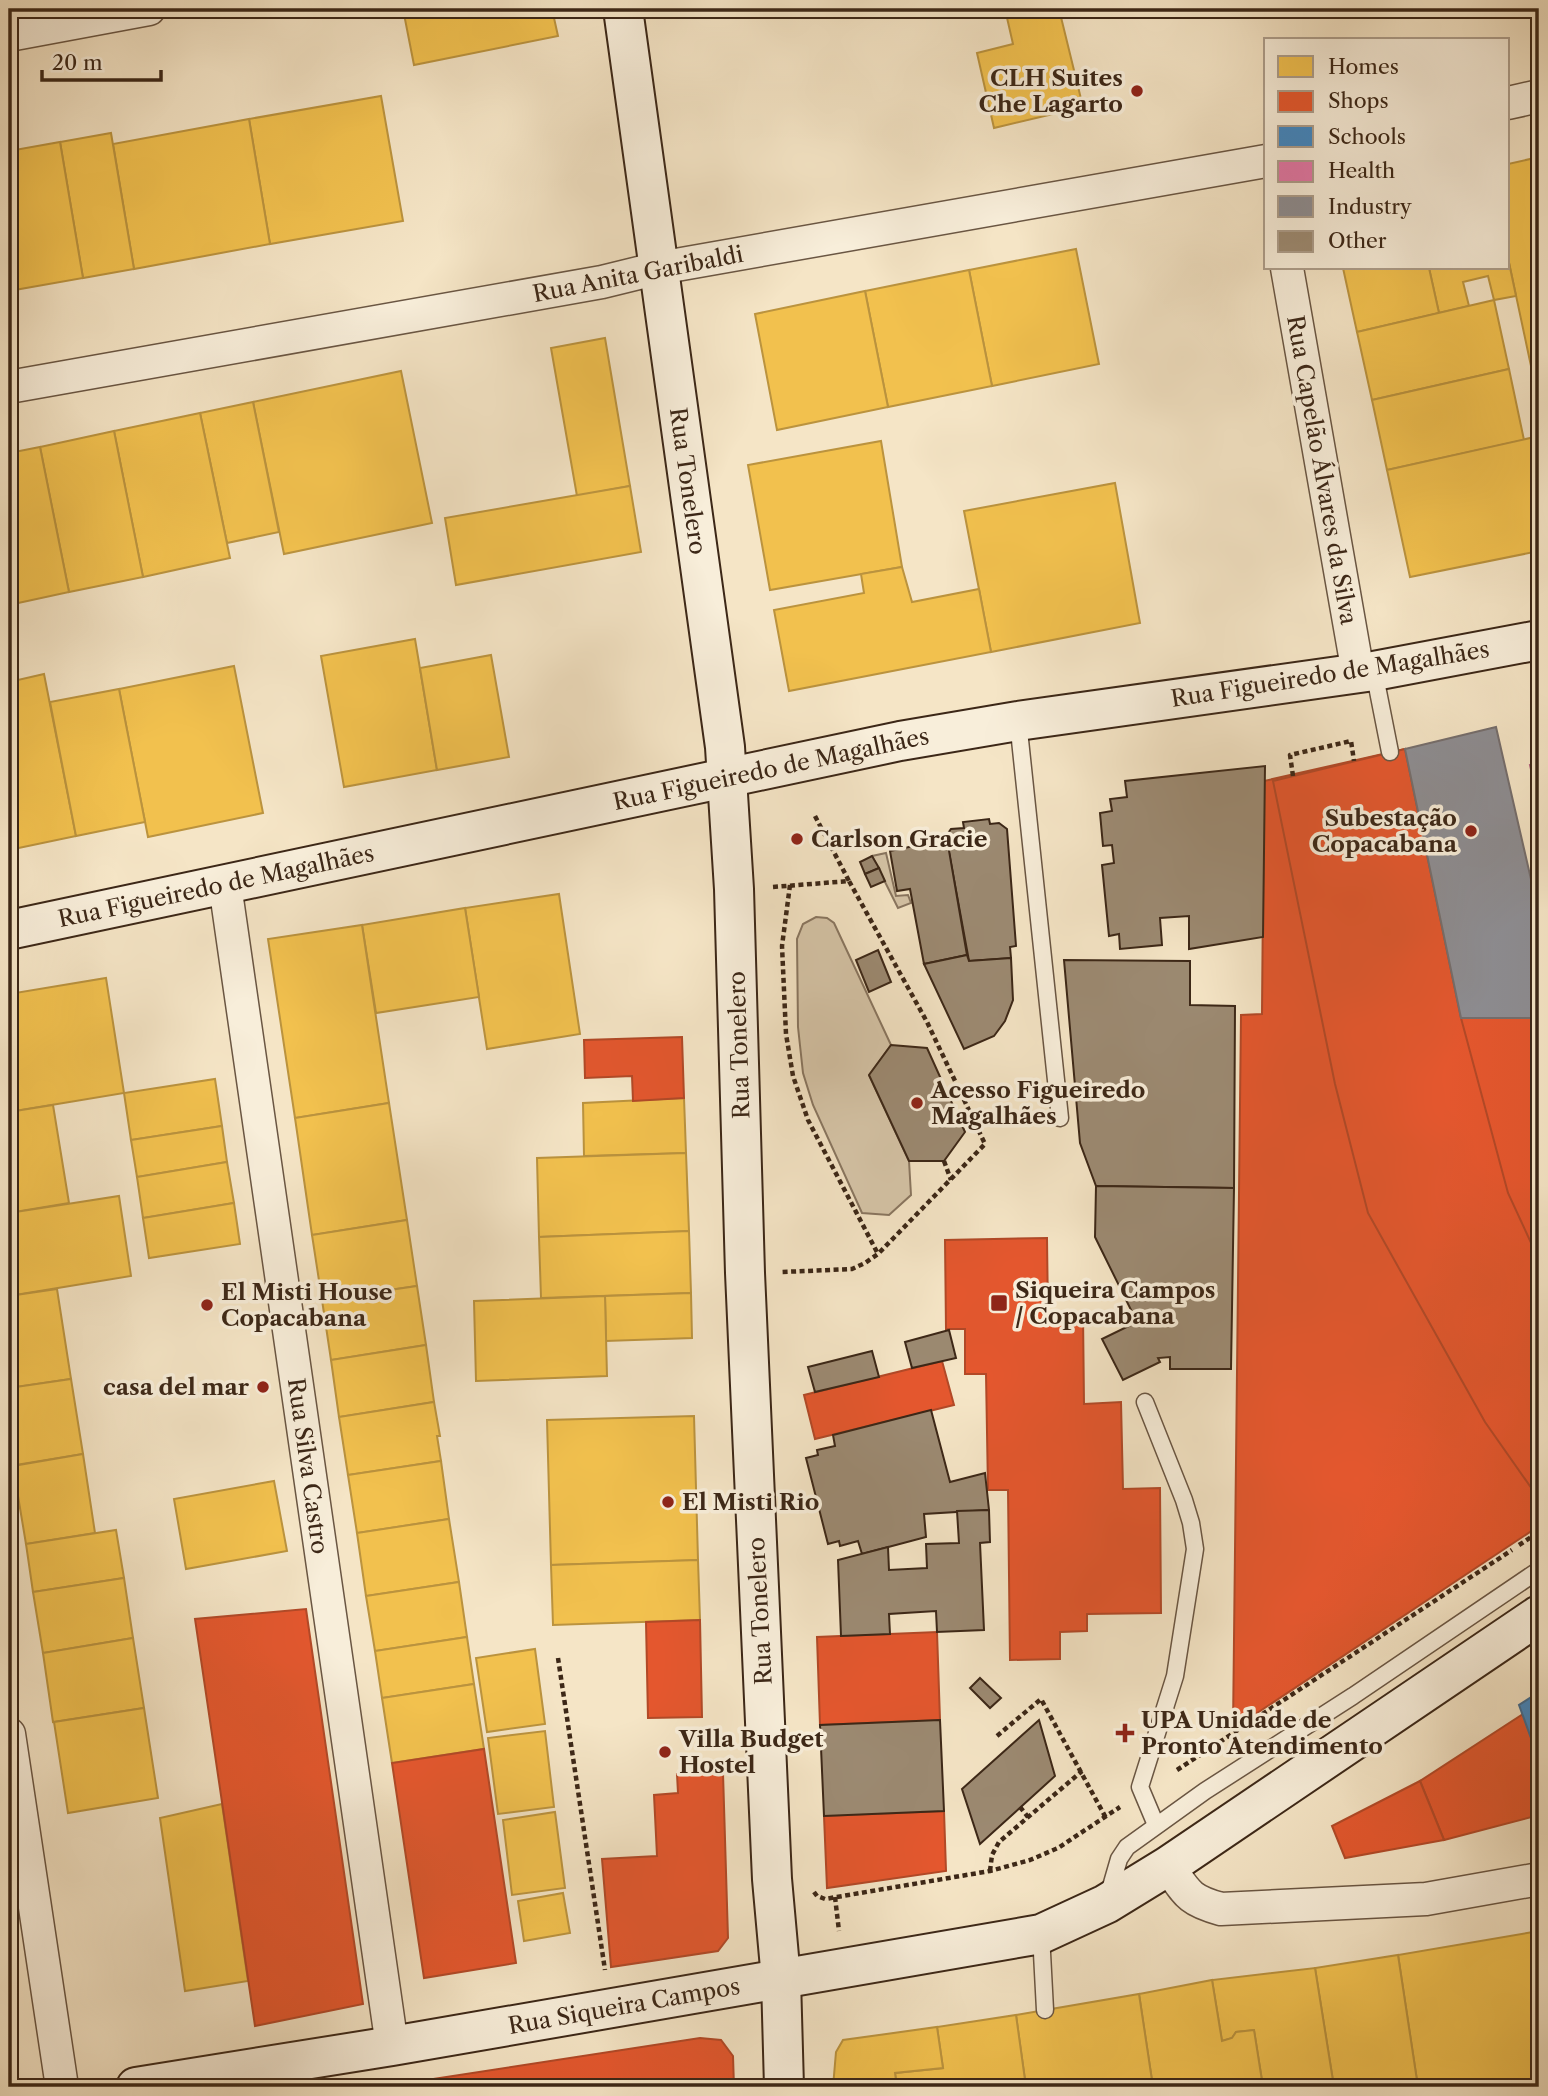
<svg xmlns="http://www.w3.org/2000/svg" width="1548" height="2096" viewBox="0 0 1548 2096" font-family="'Libre Caslon Text',serif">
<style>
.green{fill:#d6c5a8;stroke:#897660;stroke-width:2}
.homes{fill:#f2c14e;stroke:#bb933e;stroke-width:2}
.shops{fill:#e4572e;stroke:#b24927;stroke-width:2}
.schools{fill:#3f88c5;stroke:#3e6b91;stroke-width:2}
.health{fill:#e377a8;stroke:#b15f7c;stroke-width:2}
.industry{fill:#8d8d92;stroke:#756e6d;stroke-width:2}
.building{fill:#9c8a72;stroke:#3c2717;stroke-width:2}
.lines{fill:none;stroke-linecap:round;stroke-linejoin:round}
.lane-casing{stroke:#6a5643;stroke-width:19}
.street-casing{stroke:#6a5643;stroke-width:35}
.secondary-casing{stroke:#3c2717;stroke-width:42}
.path{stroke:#3c2717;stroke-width:4.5;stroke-dasharray:5 3.5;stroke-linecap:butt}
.lane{stroke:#f8eeda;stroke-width:16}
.street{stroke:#f8eeda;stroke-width:32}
.secondary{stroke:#f8eeda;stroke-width:38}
.poi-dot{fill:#8f2418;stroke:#f8eeda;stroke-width:2.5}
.labels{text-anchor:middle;stroke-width:7;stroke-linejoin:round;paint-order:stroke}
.poi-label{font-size:23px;font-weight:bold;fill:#3c2717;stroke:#f8eeda;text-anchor:start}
.street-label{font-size:23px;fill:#3c2717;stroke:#f8eeda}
</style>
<rect width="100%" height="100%" fill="#f5e5c6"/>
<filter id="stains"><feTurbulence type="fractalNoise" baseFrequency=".00286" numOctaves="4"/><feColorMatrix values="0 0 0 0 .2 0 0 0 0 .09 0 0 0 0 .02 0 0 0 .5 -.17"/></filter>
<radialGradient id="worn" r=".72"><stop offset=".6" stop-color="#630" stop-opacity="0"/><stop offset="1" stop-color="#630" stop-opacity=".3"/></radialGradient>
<!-- green -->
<g class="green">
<polygon points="886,853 896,896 908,895 911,903 898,908 872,856"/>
<polygon points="816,917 827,918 834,923 891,1045 869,1075 909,1161 911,1195 889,1215 862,1213 813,1105 803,1073 798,1027 797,939 803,924"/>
</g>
<!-- homes -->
<g class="homes">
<polygon points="403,9 552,9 558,36 414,65"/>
<polygon points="1005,9 1059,9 1083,107 994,128 977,53 1013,44"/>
<polygon points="381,96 403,221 270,244 249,119"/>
<polygon points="249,119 270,244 134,269 113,144"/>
<polygon points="111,133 134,269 83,278 60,142"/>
<polygon points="60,142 83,278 9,291 9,151"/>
<polygon points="1539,157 1539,364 1531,366 1508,258 1508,164"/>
<polygon points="1076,249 1099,364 992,386 969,270"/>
<polygon points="1508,258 1516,296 1494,300 1488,276 1463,282 1469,306 1439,313 1429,268 1508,268"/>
<polygon points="1343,268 1429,268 1439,313 1357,332"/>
<polygon points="969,270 992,386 888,407 865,291"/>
<polygon points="865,291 888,407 777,430 755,314"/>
<polygon points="1494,300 1509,369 1372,400 1357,332"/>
<polygon points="605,338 630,486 577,496 551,348"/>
<polygon points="1509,369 1524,440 1387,470 1372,400"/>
<polygon points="401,371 432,523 284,554 253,402"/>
<polygon points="253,402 279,532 227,543 200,413"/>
<polygon points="200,413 230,558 143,577 114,431"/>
<polygon points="114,431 143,577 69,592 40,447"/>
<polygon points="1539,436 1539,551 1410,577 1387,470"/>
<polygon points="881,441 902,567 770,590 748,465"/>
<polygon points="40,447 69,592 9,605 9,453"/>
<polygon points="1115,483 1140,623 991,652 964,511"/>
<polygon points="630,486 641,552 456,585 445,518"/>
<polygon points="902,567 912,602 979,589 991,652 789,691 774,610 864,593 861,574"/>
<polygon points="415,639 437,770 344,787 321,656"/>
<polygon points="491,655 509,757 437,770 420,668"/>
<polygon points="234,666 263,813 148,837 119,689"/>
<polygon points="44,674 76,836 9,850 9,682"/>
<polygon points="119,689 145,822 76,836 50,702"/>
<polygon points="559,894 580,1034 487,1049 465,908"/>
<polygon points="465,908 479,997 376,1013 362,925"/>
<polygon points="362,925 389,1103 295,1118 268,939"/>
<polygon points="106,978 124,1093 9,1112 9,994"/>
<polygon points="215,1079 222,1126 131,1140 124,1093"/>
<polygon points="684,1098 686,1153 584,1156 583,1103"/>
<polygon points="389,1103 407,1220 312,1235 295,1118"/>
<polygon points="53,1105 69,1203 9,1213 9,1112"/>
<polygon points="222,1126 227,1162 137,1177 131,1140"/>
<polygon points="686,1153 689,1231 539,1237 537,1158"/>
<polygon points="227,1162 234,1203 143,1218 137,1177"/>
<polygon points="119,1196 131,1276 9,1296 9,1213"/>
<polygon points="234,1203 240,1244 149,1258 143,1218"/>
<polygon points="407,1220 417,1286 322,1300 312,1235"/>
<polygon points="689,1231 691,1293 541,1298 539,1237"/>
<polygon points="417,1286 426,1345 331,1360 322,1300"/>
<polygon points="57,1289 71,1379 9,1388 9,1296"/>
<polygon points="691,1293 692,1338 606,1341 605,1296"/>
<polygon points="605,1296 607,1376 476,1381 474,1301"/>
<polygon points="426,1345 434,1402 339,1417 331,1360"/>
<polygon points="71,1379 83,1454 16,1465 9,1420 9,1388"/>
<polygon points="434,1402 440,1436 437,1436 441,1461 348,1475 339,1417"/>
<polygon points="694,1416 698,1560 551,1565 547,1420"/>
<polygon points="83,1454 95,1533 26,1544 13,1466"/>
<polygon points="441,1461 449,1519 357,1533 348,1475"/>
<polygon points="274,1481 287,1551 186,1569 174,1499"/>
<polygon points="449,1519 459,1582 366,1596 357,1533"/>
<polygon points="116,1530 124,1578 33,1592 26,1544"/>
<polygon points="698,1560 700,1620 553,1625 551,1565"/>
<polygon points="124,1578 133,1638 43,1653 33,1592"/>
<polygon points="459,1582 467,1637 375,1651 366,1596"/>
<polygon points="467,1637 474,1684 382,1698 375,1651"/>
<polygon points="133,1638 144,1708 53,1722 43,1653"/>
<polygon points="535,1649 545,1724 487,1732 476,1658"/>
<polygon points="474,1684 484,1749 392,1763 382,1698"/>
<polygon points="144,1708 158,1798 68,1813 54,1722"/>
<polygon points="545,1731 554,1807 498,1814 488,1738"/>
<polygon points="222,1804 248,1981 185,1991 160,1818"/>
<polygon points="555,1812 565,1888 512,1895 503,1820"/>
<polygon points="563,1893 570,1933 524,1941 518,1901"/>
<polygon points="1539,1931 1539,2087 1418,2087 1398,1955"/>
<polygon points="1398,1955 1418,2087 1334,2087 1315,1968"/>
<polygon points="1315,1968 1334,2087 1263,2087 1254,2030 1236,2032 1232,2038 1222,2041 1212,1980"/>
<polygon points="1212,1980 1222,2041 1232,2038 1236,2032 1254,2030 1263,2087 1153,2087 1139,1994"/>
<polygon points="1139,1994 1153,2087 1026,2087 1016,2015"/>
<polygon points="1016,2015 1026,2087 897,2087 895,2073 943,2068 937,2027"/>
<polygon points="937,2027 943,2068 895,2073 897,2087 833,2087 836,2052 843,2040"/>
</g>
<!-- shops -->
<g class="shops">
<polygon points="1405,749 1461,1018 1539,1018 1539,1526 1233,1729 1241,1015 1262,1014 1264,781"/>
<polygon points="1405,749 1461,1018 1508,1193 1539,1260 1539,1499 1485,1422 1368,1213 1335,1084 1273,781"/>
<polygon points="682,1037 684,1098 633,1101 632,1076 585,1078 584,1040"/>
<polygon points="1047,1238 1048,1315 1083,1314 1084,1404 1121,1402 1123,1489 1160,1488 1161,1613 1087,1614 1087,1631 1060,1632 1060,1659 1010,1660 1008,1490 988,1490 986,1374 965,1374 965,1329 946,1329 945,1240"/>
<polygon points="942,1361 954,1405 815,1439 804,1395"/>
<polygon points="306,1609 363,2004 255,2026 195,1619"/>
<polygon points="700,1620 702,1717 648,1718 646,1622"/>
<polygon points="937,1632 940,1720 820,1725 817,1637"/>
<polygon points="1523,1714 1539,1760 1539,1815 1444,1840 1420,1781"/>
<polygon points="484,1749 516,1963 424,1978 392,1763"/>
<polygon points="723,1773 728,1938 718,1951 611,1967 602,1859 657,1856 654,1795 678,1793 677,1774"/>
<polygon points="1420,1781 1444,1840 1345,1858 1332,1826"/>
<polygon points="944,1811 946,1871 827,1888 824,1816"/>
<polygon points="700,2038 721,2040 733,2056 734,2087 381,2087"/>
</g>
<!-- schools -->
<polygon class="schools" points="1539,1692 1539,1760 1519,1705"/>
<!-- health -->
<polygon class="health" points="1539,763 1539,805 1530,765"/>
<!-- industry -->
<polygon class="industry" points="1496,727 1539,914 1539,1018 1461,1018 1405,749"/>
<!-- building -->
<g class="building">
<polygon points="1265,766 1263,937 1189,949 1189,916 1160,918 1162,945 1120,949 1119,934 1109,936 1102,865 1114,863 1112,845 1103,846 1100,813 1112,811 1110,799 1127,797 1125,781"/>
<polygon points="989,819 990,824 999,823 1007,829 1016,946 1010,947 1011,958 969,961 946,836 951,829 964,828 963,822"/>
<polygon points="947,839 967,955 924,964 910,889 897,891 890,851"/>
<polygon points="872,856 879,868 865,874 860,862"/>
<polygon points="879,868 885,881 871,887 865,874"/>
<polygon points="878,950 891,982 869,992 856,960"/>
<polygon points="967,955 969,961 1011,958 1013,1000 1005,1021 994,1036 964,1049 924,964"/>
<polygon points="1064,960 1190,961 1190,1005 1235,1006 1234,1188 1096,1186 1080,1143"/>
<polygon points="891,1045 927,1048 965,1132 944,1161 909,1161 869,1075"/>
<polygon points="1096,1186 1234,1188 1231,1369 1170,1369 1170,1357 1158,1358 1160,1362 1123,1380 1102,1339 1137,1322 1095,1237"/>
<polygon points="949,1330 956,1358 912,1368 905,1342"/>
<polygon points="872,1351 879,1377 815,1392 808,1367"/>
<polygon points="931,1410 950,1482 985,1473 989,1510 924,1514 926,1537 862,1554 858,1541 840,1546 839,1541 828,1544 806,1458 818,1455 817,1450 835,1446 833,1435"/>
<polygon points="989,1510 990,1542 980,1543 984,1630 937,1632 936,1611 889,1614 890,1634 841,1636 838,1560 888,1547 889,1570 927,1568 926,1544 959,1543 957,1511"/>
<polygon points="980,1678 1001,1698 990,1708 970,1688"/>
<polygon points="940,1720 944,1811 824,1816 820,1725"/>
<polygon points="1039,1720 1055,1776 980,1844 962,1789"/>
</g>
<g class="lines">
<defs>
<g id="lane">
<polyline points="1374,671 1390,752"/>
<polyline points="1018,721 1060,1118"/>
<polyline points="1145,1402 1184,1500 1191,1523 1195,1549 1175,1676 1140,1787 1156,1825"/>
<polyline points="1108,1897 1119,1859 1127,1847 1205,1791 1353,1696 1539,1570"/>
<polyline points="1041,1934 1045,2010"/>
</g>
<g id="street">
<polyline points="9,35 149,9"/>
<polyline points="1508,103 1539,96"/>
<polyline points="1287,268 1358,673"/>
<polyline points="9,387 602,282 659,268 1266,161"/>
<polyline points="225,885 392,2046"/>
<polyline points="9,1734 62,2087"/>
<path d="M 1168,1866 C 1187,1893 1188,1900 1221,1909 L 1426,1899 L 1539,1879"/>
</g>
<g id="secondary">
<polyline points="623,9 725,747 734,889 745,1273 772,1879 781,1979 784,2087"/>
<polyline points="9,930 900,741 1018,721 1374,671 1539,640"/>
<polyline points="136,2087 392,2046 1041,1934 1106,1904 1168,1866 1539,1615"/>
</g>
</defs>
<!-- lane casing -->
<use href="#lane" class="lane-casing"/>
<!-- street casing -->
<use href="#street" class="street-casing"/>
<!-- secondary casing -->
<use href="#secondary" class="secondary-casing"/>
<!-- path -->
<g class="path">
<polyline points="1293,776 1290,755 1351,741 1354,761"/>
<polyline points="815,816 849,881"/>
<polyline points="790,885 782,946 786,1034 793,1076 808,1120 878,1254"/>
<polyline points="773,887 849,881 927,1022 985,1144 878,1254 865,1263 852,1269 782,1272"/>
<polyline points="944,1161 951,1180"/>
<polyline points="1519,1545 1539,1532"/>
<polyline points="558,1658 605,1970"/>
<polyline points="997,1736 1041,1699 1106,1818"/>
<polyline points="1177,1770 1512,1550"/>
<polyline points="1020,1807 1028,1817"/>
<polyline points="990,1871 992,1855 999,1842 1082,1771"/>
<polyline points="814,1892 817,1896 825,1899 990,1871 1030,1860 1058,1848 1120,1807"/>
<polyline points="835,1897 839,1931"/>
</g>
<!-- lane -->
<use href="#lane" class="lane"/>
<!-- street -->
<use href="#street" class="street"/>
<!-- secondary -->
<use href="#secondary" class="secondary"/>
</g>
<!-- markers -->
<g class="poi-dot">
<circle cx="1137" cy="91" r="7"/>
<circle cx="1471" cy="831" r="7"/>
<circle cx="797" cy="839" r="7"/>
<circle cx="917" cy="1103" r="7"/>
<rect x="990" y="1294" width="18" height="18" rx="3.5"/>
<circle cx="207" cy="1305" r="7"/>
<circle cx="263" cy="1387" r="7"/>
<circle cx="668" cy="1502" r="7"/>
<path d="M1121.5 1722.5h7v7h7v7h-7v7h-7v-7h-7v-7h7z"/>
<circle cx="665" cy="1752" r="7"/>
</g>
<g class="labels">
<!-- poi labels -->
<g class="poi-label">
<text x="1123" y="86" text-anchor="end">CLH Suites<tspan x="1123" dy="26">Che Lagarto</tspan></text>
<text x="1457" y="826" text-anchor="end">Subestação<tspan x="1457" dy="26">Copacabana</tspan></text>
<text x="811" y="847">Carlson Gracie</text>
<text x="931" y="1098">Acesso Figueiredo<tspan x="931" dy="26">Magalhães</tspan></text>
<text x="1015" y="1298">Siqueira Campos<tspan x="1015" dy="26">/ Copacabana</tspan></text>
<text x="221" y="1300">El Misti House<tspan x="221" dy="26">Copacabana</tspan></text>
<text x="249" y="1395" text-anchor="end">casa del mar</text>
<text x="682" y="1510">El Misti Rio</text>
<text x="1141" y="1728">UPA Unidade de<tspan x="1141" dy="26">Pronto Atendimento</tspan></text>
<text x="679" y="1747">Villa Budget<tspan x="679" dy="26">Hostel</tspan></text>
</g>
<!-- street labels -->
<g class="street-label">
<text transform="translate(638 274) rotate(-11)" y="8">Rua Anita Garibaldi</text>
<text transform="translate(1322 470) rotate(80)" y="8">Rua Capelão Álvares da Silva</text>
<text transform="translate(688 481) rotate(82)" y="8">Rua Tonelero</text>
<text transform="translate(1330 674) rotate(-9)" y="8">Rua Figueiredo de Magalhães</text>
<text transform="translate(771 769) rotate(-12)" y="8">Rua Figueiredo de Magalhães</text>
<text transform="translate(216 886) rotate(-12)" y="8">Rua Figueiredo de Magalhães</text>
<text transform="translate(739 1045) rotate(-92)" y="8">Rua Tonelero</text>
<text transform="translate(308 1466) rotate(82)" y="8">Rua Silva Castro</text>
<text transform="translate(760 1611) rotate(-93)" y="8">Rua Tonelero</text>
<text transform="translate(624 2006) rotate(-10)" y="8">Rua Siqueira Campos</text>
</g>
</g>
<!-- margin -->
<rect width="1548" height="2096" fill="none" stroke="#f5e5c6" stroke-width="35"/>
<rect x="10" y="10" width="1527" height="2075" fill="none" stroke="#3c2717" stroke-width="3.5"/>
<rect x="18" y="18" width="1513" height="2061" fill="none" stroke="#3c2717" stroke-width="2"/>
<!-- legend -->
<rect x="1264" y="38" width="245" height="231" fill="#f8eeda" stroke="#ad9e8c" stroke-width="2"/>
<rect x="1278" y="56" width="35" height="21" fill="#f2c14e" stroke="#ad9e8c" stroke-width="2"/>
<text x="1328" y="74" font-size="21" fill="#3c2717">Homes</text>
<rect x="1278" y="91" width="35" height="21" fill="#e4572e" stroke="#ad9e8c" stroke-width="2"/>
<text x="1328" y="108" font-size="21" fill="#3c2717">Shops</text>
<rect x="1278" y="126" width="35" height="21" fill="#3f88c5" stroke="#ad9e8c" stroke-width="2"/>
<text x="1328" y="144" font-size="21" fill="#3c2717">Schools</text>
<rect x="1278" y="161" width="35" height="21" fill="#e377a8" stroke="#ad9e8c" stroke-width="2"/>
<text x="1328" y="178" font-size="21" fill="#3c2717">Health</text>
<rect x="1278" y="196" width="35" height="21" fill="#8d8d92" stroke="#ad9e8c" stroke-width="2"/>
<text x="1328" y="214" font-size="21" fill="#3c2717">Industry</text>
<rect x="1278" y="231" width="35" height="21" fill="#9c8a72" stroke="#ad9e8c" stroke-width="2"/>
<text x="1328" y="248" font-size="21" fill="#3c2717">Other</text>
<!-- scale -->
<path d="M42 70v10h119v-10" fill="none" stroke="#3c2717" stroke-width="3.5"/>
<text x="52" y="70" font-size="21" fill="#3c2717" stroke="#f8eeda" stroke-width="5" paint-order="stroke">20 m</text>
<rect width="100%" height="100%" filter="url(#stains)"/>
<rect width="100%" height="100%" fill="url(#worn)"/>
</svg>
